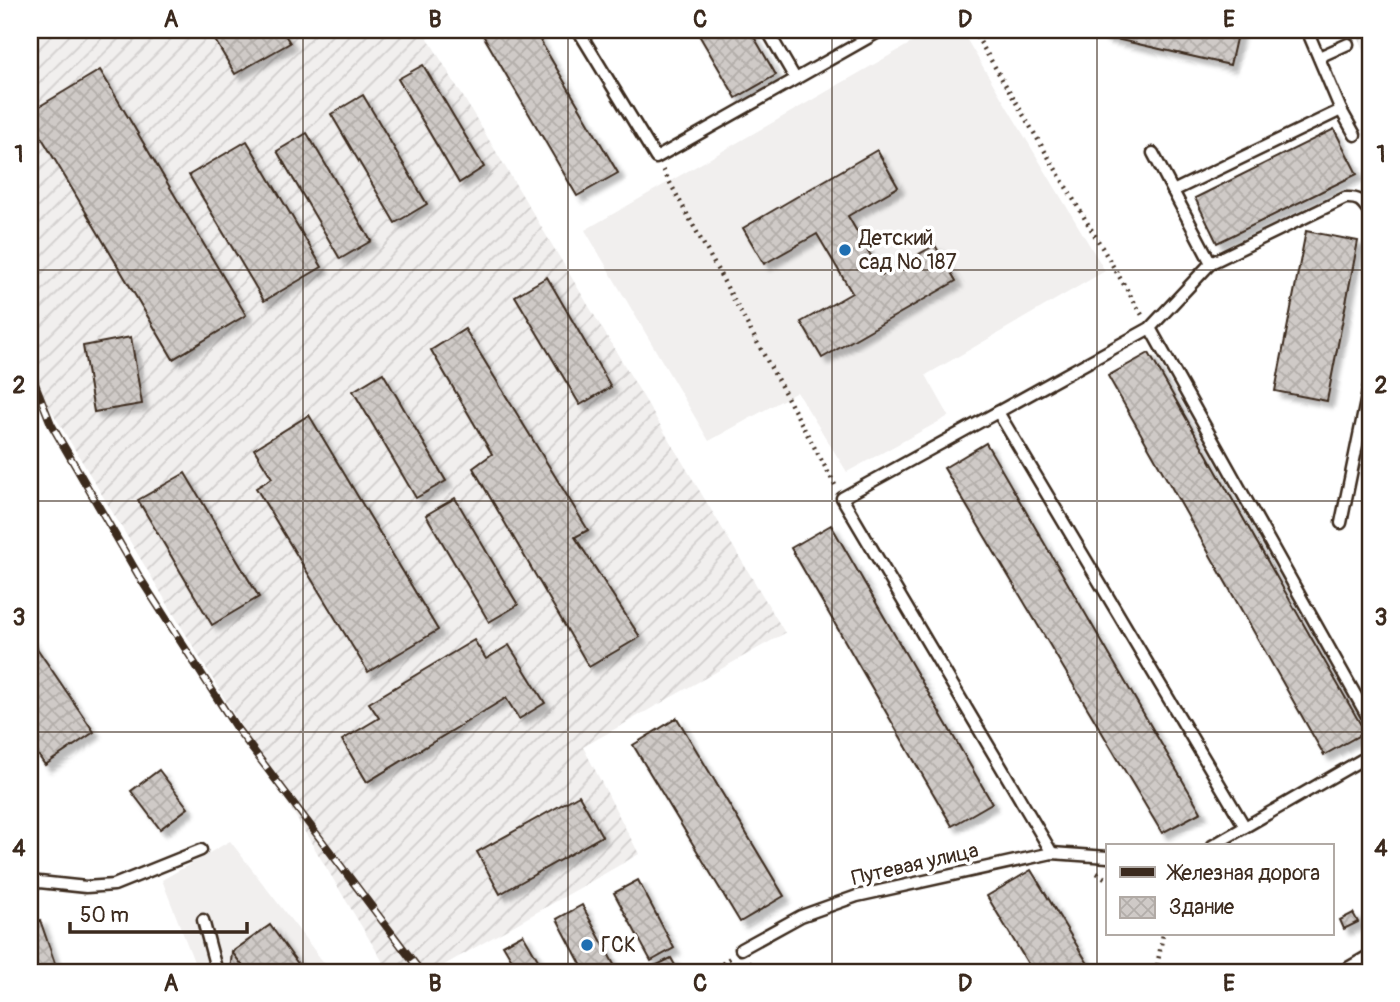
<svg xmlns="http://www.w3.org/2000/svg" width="1400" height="1002" viewBox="0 0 1400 1002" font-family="Pangolin,sans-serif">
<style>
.built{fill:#f1efee}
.industrial{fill:url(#industrial-furrows)}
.building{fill:url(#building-cross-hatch);stroke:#3b2a1e;stroke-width:2;filter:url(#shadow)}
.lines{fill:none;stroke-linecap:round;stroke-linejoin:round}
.lane-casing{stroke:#3b2a1e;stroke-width:15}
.path{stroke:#3b2a1e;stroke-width:4.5;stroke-dasharray:2 5;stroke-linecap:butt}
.lane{stroke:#fff;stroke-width:10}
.rail-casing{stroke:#3b2a1e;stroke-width:8}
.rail{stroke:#fff;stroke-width:5;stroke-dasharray:16;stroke-linecap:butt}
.grid{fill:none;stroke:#3b2a1e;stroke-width:2;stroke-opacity:0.55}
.poi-dot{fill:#1f6fb2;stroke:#fff;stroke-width:2.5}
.labels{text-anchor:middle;stroke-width:7;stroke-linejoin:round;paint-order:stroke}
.poi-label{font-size:21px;fill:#3b2a1e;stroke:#fff;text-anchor:start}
.street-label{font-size:21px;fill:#3b2a1e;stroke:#fff}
.neatline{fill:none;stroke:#3b2a1e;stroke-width:2.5}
.grid-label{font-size:23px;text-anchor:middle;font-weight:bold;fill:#3b2a1e}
</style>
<defs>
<pattern id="industrial-furrows" width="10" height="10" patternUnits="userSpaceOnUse" patternTransform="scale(1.75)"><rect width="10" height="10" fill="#f1efee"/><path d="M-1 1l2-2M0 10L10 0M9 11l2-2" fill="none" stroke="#d0cdcc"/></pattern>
<pattern id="building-cross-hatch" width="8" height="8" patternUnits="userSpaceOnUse" patternTransform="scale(1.75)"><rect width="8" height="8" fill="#cfcac7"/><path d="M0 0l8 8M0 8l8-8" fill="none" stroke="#b3aeaa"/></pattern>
<filter id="shadow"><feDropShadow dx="6" dy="6" stdDeviation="2" flood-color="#0004"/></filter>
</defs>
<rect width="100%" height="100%" fill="#fff"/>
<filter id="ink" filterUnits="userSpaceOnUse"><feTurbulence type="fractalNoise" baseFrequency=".0143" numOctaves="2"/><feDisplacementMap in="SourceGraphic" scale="14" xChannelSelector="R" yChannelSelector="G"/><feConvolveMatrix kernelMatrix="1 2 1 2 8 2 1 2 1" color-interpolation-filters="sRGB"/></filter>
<g filter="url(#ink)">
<!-- built -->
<g class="built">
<polygon points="934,30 961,30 1105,271 926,375 949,416 847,472 797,392 709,441 585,230"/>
<polygon points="230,841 331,972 198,972 162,880"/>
</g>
<!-- industrial -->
<g class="industrial">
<polygon points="30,30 423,30 785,633 583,747 639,854 432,972 389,972 30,375"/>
<polygon points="1355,30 1370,30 1370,64"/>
</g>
<!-- building -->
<g class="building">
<polygon points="209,30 282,30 290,43 235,74"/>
<polygon points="480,30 534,30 618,173 577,196"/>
<polygon points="696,30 750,30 776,75 736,98"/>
<polygon points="1099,30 1238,30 1230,65 1103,36"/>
<polygon points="423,65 484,167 459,183 398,79"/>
<polygon points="100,70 246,315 173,359 30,118 30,112"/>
<polygon points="363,95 427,204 395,223 331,114"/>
<polygon points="1334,129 1357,174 1217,243 1195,198"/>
<polygon points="307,133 371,241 340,259 277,151"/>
<polygon points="247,141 322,267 264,301 189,175"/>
<polygon points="877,150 898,187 848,216 882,275 935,245 956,281 822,358 801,322 852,293 817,234 764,264 743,228"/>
<polygon points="1306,231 1358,241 1327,401 1275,391"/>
<polygon points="547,277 611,387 580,405 515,296"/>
<polygon points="465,329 588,530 575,537 640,637 589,667 473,468 492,454 431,350"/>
<polygon points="131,337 142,404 94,412 83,346"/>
<polygon points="1149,353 1365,732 1324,755 1108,376"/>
<polygon points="383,373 446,481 416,498 353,391"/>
<polygon points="309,415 438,630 368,672 256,488 272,478 254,449"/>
<polygon points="986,443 1201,812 1162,833 944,468"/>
<polygon points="185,473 259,597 212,625 138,500"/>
<polygon points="455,498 518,605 489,622 426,515"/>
<polygon points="831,525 992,803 952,826 791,548"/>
<polygon points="30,638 94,732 45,765 30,743"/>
<polygon points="474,640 486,659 509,645 545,703 519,719 506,698 367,782 342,740 379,718 369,703"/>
<polygon points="677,718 784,896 740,922 633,745"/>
<polygon points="159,770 188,808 160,829 131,791"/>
<polygon points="579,795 602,836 500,894 477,852"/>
<polygon points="1031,870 1093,972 1033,972 987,896"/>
<polygon points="638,880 674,948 651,961 614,893"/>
<polygon points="582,905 618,972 585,972 557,919"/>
<polygon points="1353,913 1358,922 1344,929 1340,920"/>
<polygon points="40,920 58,972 30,972 30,923"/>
<polygon points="270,925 304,972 247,972 232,952"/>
<polygon points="523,934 545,972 519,972 503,945"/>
<polygon points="232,952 247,972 230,972"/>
<polygon points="671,958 679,972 658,972 655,966"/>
</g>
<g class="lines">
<defs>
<g id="lane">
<polyline points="578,30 656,158 882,30"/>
<polyline points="767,30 795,78"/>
<polyline points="1307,30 1341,110 1355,135"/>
<polyline points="1319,57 1348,44"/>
<polyline points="1153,153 1211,263"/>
<polyline points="1173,191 1341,110"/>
<polyline points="1150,328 1370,721"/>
<polyline points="998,412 1245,827"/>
<polyline points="1341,523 1370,382"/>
<polyline points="1212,846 1370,755"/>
<path d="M 1052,853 L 842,498 L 1150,328 L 1211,263 L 1345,198 C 1360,197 1362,202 1370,213"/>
<polyline points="30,881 86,887 114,885 201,850"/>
<polyline points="203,920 217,972"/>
<polyline points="741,949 801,916 857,896 1052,853 1108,857"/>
<polyline points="1341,972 1370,955"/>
</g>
</defs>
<!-- lane casing -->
<use href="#lane" class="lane-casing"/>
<!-- path -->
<g class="path">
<polyline points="973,30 1142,315"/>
<polyline points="663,170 835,485"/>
<polyline points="1097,873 1108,880"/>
<polyline points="749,962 755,972"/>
<polyline points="711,972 730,958"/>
<polyline points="1156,972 1163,934"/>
</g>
<!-- lane -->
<use href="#lane" class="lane"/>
<defs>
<polyline id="rail" points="30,371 51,424 140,578 235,726 421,972"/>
</defs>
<!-- rail casing -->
<use href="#rail" class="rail-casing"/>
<!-- rail -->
<use href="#rail" class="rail"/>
</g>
</g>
<!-- grid -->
<path class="grid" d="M 303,30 L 303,972M 568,30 L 568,972M 832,30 L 832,972M 1097,30 L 1097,972M 30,270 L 1370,270M 30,501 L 1370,501M 30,732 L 1370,732"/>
<!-- markers -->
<g class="poi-dot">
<circle cx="845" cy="250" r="7"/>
<circle cx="587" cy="945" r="7"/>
</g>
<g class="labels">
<!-- poi labels -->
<g class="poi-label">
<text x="859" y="245">Детский<tspan x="859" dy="24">сад № 187</tspan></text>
<text x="601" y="952">ГСК</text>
</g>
<!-- street labels -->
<g class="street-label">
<text transform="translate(915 864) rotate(-13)" y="7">Путевая улица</text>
</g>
</g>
<!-- margin -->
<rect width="1400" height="1002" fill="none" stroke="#fff" stroke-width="77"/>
<!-- legend -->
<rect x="1106" y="844" width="228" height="91" fill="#ffffff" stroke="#b1aaa5" stroke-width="2"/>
<rect x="1120" y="867" width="35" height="10" fill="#3b2a1e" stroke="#b1aaa5" stroke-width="2"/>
<text x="1169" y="880" font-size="21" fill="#3b2a1e">Железная дорога</text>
<rect x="1120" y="897" width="35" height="21" fill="url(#building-cross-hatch)" stroke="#b1aaa5" stroke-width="2"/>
<text x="1169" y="914" font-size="21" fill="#3b2a1e">Здание</text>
<!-- scale -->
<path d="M70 922v10h177v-10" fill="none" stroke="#3b2a1e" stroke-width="3.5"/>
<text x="80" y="922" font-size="21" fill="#3b2a1e" stroke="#ffffff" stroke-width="5" paint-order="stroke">50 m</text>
<rect x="38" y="38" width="1324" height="926" class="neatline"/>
<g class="grid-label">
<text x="171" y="27">A</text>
<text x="435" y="27">B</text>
<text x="700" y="27">C</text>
<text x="965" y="27">D</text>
<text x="1229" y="27">E</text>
<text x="19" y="162">1</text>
<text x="1381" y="162">1</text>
<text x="19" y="393">2</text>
<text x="1381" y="393">2</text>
<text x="19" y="625">3</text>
<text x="1381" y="625">3</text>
<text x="19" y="856">4</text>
<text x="1381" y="856">4</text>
<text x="171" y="991">A</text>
<text x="435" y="991">B</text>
<text x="700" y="991">C</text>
<text x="965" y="991">D</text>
<text x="1229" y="991">E</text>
</g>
</svg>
